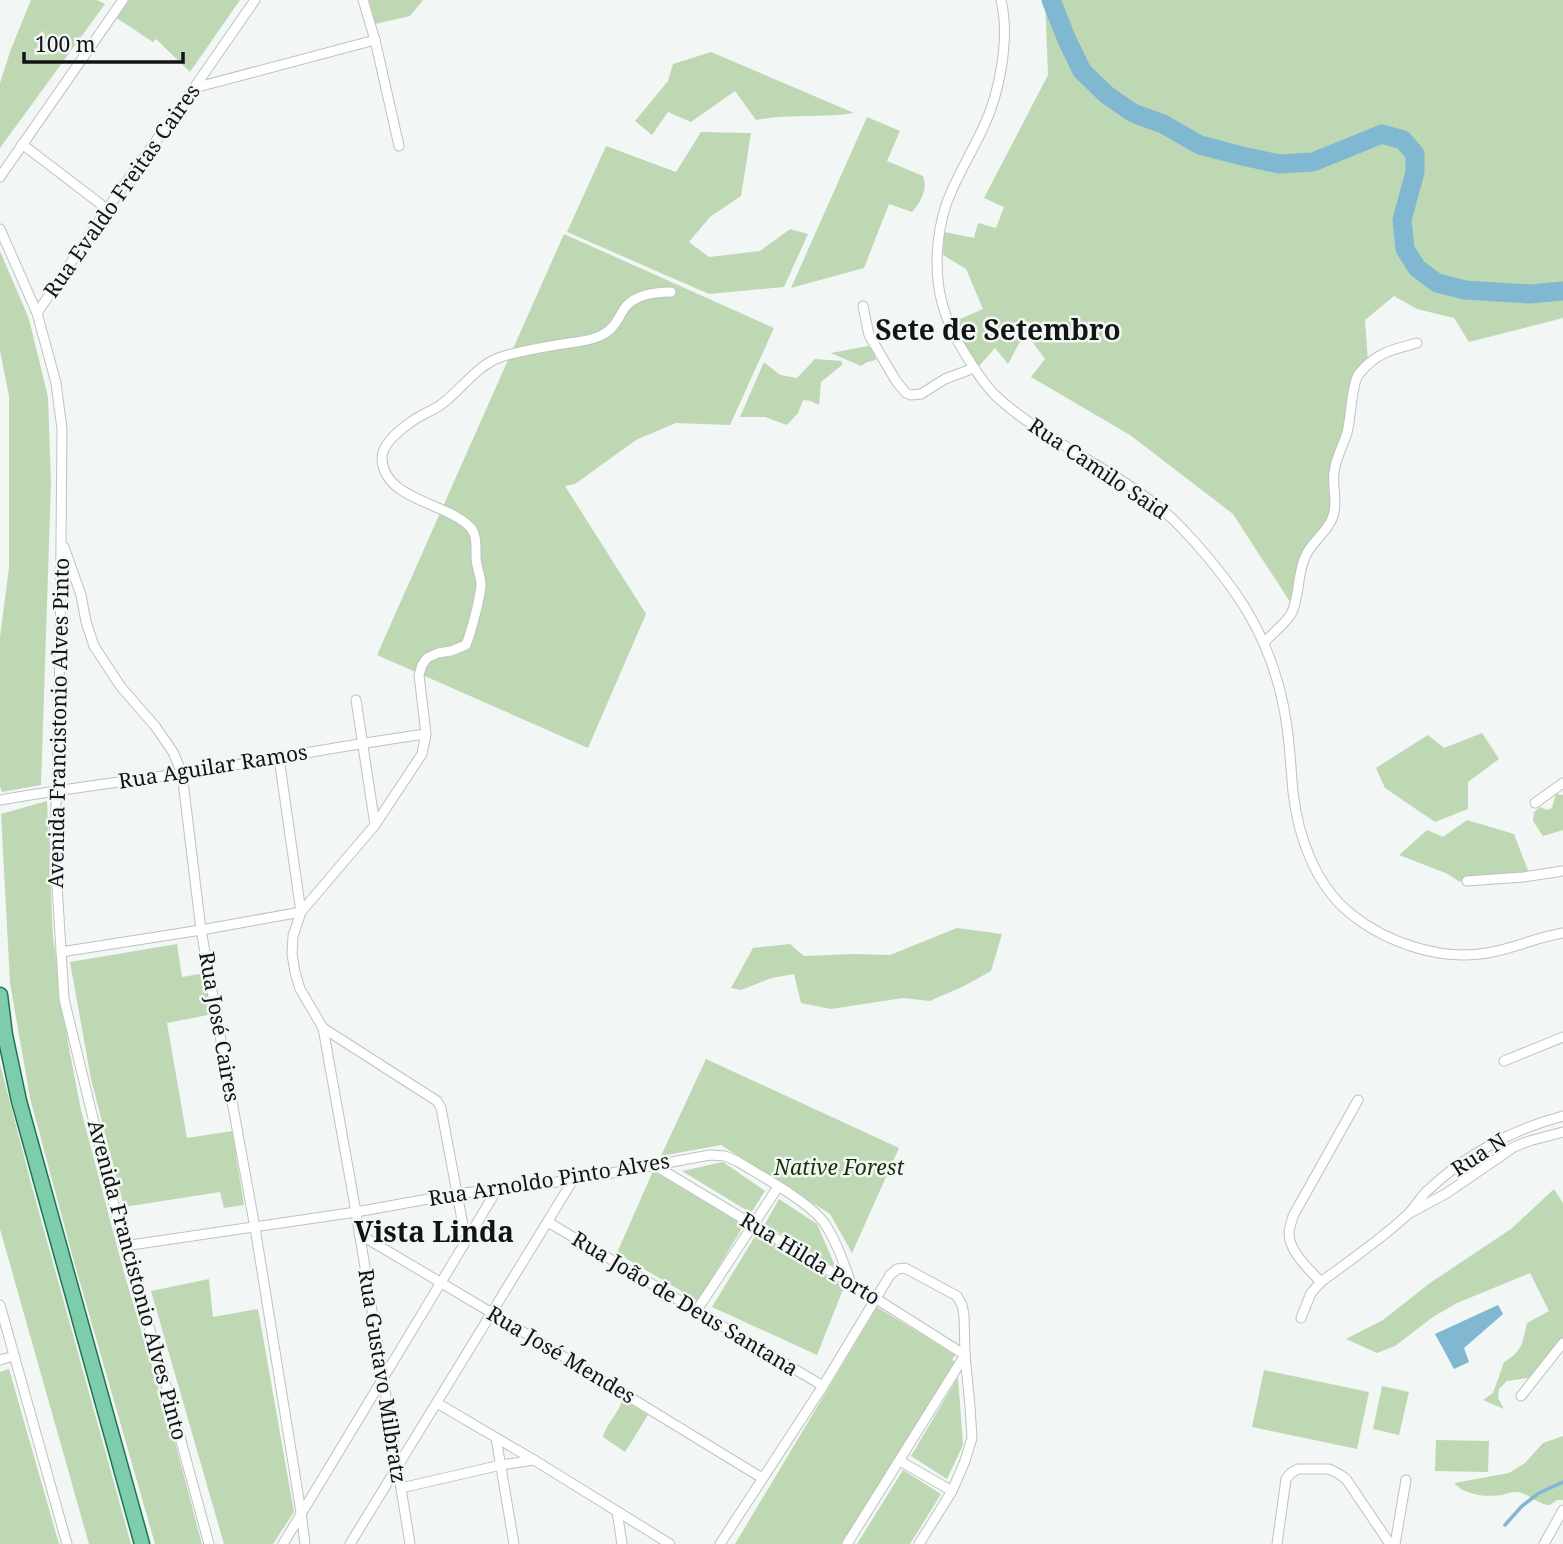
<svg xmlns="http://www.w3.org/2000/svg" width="1563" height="1544" viewBox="0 0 1563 1544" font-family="'Noto Serif',serif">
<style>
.green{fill:#bed8b4}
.water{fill:#80b7d1}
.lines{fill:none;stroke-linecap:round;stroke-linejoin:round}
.stream{stroke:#80b7d1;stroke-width:3.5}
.river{stroke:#80b7d1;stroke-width:19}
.minor-casing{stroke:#bec2c1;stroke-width:11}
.primary-casing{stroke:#207652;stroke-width:17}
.minor{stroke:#fff;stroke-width:9}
.primary{stroke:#7dccac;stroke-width:14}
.labels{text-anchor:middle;stroke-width:5;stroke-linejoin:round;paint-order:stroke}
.street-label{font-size:21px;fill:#121413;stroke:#f2f6f5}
.park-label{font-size:21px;font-style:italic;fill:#153305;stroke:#f2f6f5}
.district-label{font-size:28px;font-weight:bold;fill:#121413;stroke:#f2f6f5}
</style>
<rect width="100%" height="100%" fill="#f2f6f5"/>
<!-- green -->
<g class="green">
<polygon points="31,0 97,0 105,4 0,148 0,83 11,49"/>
<polygon points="128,0 240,0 190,72 156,39 153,42 115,17"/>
<polygon points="369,0 423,0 410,16 375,24"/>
<polygon points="1045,0 1563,0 1563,318 1469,342 1454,318 1417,309 1394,296 1365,320 1368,362 1356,373 1349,386 1342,449 1332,510 1325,538 1306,561 1299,597 1290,602 1233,514 1130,435 1031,377 1045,359 1025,332 1008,364 995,348 979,366 963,346 953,322 983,309 966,269 943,255 944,232 974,238 978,223 996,228 1004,207 984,198 1048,75"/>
<path d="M 711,52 L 854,113 C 821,118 788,114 756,120 L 735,91 L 691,122 L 668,112 L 652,135 L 635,121 L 668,81 L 673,64 Z"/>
<path d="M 867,117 L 900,131 L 887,161 L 923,176 C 928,189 921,202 912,212 L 889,204 L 864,268 L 791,288 Z"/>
<polygon points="701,132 751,133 741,196 710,217 689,242 709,257 760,251 790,229 808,234 784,287 709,294 567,232 606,146 676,172"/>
<polygon points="564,234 774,328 730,425 676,423 636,440 575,484 565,486 646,614 588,748 377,655"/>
<polygon points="0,251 29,319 48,397 51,483 41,785 2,792 0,786 0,637 9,568 9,396 0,351"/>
<polygon points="868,346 874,350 876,360 867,362 861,366 831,353"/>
<polygon points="815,359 842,361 842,365 821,382 819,405 811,401 803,400 798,413 787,425 765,417 740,417 764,362 780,375 797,378"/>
<polygon points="1482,733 1499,759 1468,782 1468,809 1435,822 1385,788 1376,768 1428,735 1444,748"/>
<polygon points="1556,794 1563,795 1563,830 1543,836 1533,821 1534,812 1540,807 1547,810 1552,808"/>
<polygon points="47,801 53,937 68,1043 81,1110 124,1273 175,1442 202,1544 155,1544 73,1258 30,1098 10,983 1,814"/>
<polygon points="1467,820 1514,834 1529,873 1464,878 1460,882 1448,874 1399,855 1427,830 1443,837"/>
<polygon points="957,928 1002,934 991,971 964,986 930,1001 903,998 831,1009 801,1003 794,974 772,978 741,990 731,988 753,948 790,944 804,956 854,954 890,955"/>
<polygon points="177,944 182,977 206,973 213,1014 167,1023 187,1138 232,1131 244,1205 224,1208 220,1192 124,1207 91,1079 70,962"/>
<polygon points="706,1059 899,1148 852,1253 830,1214 721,1145 661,1156"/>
<polygon points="0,1064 32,1187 131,1544 89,1544 0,1229"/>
<polygon points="723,1162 765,1191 751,1213 682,1171"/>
<polygon points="653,1171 744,1225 698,1301 617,1253"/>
<path d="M 1554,1189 L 1563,1203 L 1563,1338 L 1540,1367 L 1528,1378 L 1507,1381 L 1499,1389 L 1498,1398 L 1504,1409 L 1483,1400 L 1493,1393 L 1504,1362 C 1523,1351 1522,1343 1527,1323 L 1549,1311 L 1530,1273 L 1457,1303 L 1433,1317 L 1395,1346 L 1377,1353 L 1346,1339 L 1383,1320 L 1430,1283 L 1511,1229 Z"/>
<polygon points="779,1199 817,1224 836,1268 765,1224"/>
<polygon points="757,1233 844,1287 817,1355 712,1307"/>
<polygon points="209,1279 213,1317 258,1309 294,1512 273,1544 224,1544 151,1291"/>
<polygon points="877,1307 955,1355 952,1360 959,1364 844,1544 735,1544"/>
<polygon points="9,1369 59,1544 0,1544 0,1372"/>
<polygon points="1264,1370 1369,1392 1357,1449 1252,1427"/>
<polygon points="958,1377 963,1445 947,1479 911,1456"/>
<polygon points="1382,1386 1409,1392 1399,1435 1373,1429"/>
<path d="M 622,1399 L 648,1415 L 625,1452 L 603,1437 C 606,1423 620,1413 622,1399 Z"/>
<path d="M 1563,1436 L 1563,1500 L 1557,1500 L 1550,1505 C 1536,1505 1528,1491 1514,1492 C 1510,1492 1506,1494 1503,1495 C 1487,1497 1465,1496 1454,1483 L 1509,1473 L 1525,1463 L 1543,1443 Z"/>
<polygon points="1436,1440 1489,1441 1488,1472 1435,1471"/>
<polygon points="903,1470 941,1494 910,1544 857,1544"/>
</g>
<!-- water -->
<polygon class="water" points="1498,1305 1503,1314 1464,1348 1469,1362 1454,1369 1435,1334"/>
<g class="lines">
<!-- stream -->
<polyline class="stream" points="1505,1525 1522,1506 1539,1493 1563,1482"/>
<!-- river -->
<polyline class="river" points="1051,0 1067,40 1082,71 1107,95 1133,113 1163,124 1200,145 1242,156 1279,164 1313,162 1382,134 1403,140 1415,154 1415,172 1402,220 1405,249 1417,268 1437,283 1465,290 1530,294 1563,291"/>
<defs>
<g id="minor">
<polyline points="363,0 375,40 399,146"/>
<path d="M 1001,0 C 1010,38 1000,93 983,128 C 971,154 955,179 946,205 C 936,236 934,272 942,303 C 947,322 956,340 967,357 C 975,369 983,383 994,394 C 1009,409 1028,422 1046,434 C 1086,460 1130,482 1167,514 C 1178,523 1188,535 1199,547 C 1225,577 1248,607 1264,644 C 1276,671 1283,698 1287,727 C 1290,748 1291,770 1293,792 C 1298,836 1315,885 1351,914 C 1387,943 1441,961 1487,953 C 1513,949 1537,937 1563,933"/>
<polyline points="194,88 375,40"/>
<polyline points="22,144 107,209"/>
<polyline points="0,177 123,0"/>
<polyline points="0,229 37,313 56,383 62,429 60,653 57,790 54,836 64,999 124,1246 158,1356 209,1544"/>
<polyline points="863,306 869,335 896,381 906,393 911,395 921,394 945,379 974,368"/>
<polyline points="37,313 107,209 194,88 255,0"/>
<polyline points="64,547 81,595 86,622 94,646 121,687 155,726 173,752 182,773 201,930 255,1228 301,1512 305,1544"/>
<path d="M 1264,643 C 1272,633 1287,623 1292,612 C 1300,594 1297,572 1306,555 C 1313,540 1328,532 1333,516 C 1338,501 1332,487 1334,473 C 1335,459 1343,446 1347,433 C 1351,417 1351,388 1358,375 C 1360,372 1363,370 1365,367 C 1381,351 1396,349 1417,343"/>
<polyline points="356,700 375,825"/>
<polyline points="279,758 301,912 293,936 292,954 295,972 300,989 323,1028 356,1212 410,1544"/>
<path d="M 0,800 C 68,788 137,780 205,770 C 279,758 352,744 426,734"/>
<polyline points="1535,803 1563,783"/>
<polyline points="1467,881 1523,877 1563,871"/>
<path d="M 61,952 L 201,930 L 301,912 L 375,825 L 422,754 L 426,734 L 419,675 L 422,665 L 427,658 L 438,653 L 451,651 L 466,645 C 471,632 481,596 481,583 C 480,574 476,566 476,557 C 476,547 477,534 470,527 C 446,502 383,500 382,458 C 382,444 401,429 411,422 C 420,415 430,412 439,406 C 460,392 476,365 501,357 C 520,351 549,346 569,343 C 580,341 589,341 600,336 C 614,329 616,322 624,309 C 634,294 655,292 671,292"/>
<polyline points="323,1028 437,1101 441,1108 466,1241"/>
<polyline points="1504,1061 1563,1037"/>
<polyline points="654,1165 875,1298 965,1355"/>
<polyline points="1412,1212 1447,1193 1514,1147 1529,1141 1563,1132"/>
<polyline points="548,1222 823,1386"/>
<polyline points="359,1234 492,1313 762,1478"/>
<path d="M 124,1246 L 356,1212 L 456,1194 L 573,1180 L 710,1155 L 725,1156 L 737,1161 C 761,1176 810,1202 825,1224 C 837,1243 844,1263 851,1284"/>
<path d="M 1321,1282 C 1309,1269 1289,1252 1289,1233 C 1289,1228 1292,1221 1293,1216 L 1358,1100"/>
<polyline points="0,1305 67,1544"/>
<polyline points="697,1310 778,1187"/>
<path d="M 1301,1318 L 1311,1293 L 1321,1282 C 1349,1261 1380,1240 1406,1216 C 1414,1209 1419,1199 1427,1191 C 1465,1155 1513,1129 1563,1116"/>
<polyline points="0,1360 14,1356"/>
<polyline points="1521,1396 1563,1343"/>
<polyline points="437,1403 534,1460 670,1544"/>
<polyline points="496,1438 514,1544"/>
<polyline points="900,1461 952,1491"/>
<polyline points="401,1488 501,1465 534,1460"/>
<polyline points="617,1511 622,1544"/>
<polyline points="283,1544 498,1188"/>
<polyline points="350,1544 573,1180"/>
<polyline points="720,1544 823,1386 890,1275 897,1269 905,1268 957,1296 962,1305 964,1315 965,1355 970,1406 972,1438 965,1461 952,1491 919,1544"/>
<polyline points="847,1544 965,1355"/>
<polyline points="1277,1544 1286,1479 1291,1473 1298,1469 1329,1469 1339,1474 1346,1479 1390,1544"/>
<polyline points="1395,1544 1406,1480"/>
<polyline points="1544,1544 1563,1510"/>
</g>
<polyline id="primary" points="0,995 5,1035 19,1101 142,1544"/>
</defs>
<!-- minor casing -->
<use href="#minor" class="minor-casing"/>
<!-- primary casing -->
<use href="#primary" class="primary-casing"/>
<!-- minor -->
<use href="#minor" class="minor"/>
<!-- primary -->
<use href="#primary" class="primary"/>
</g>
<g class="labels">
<!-- street labels -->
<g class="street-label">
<text transform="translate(122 191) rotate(-55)" y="7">Rua Evaldo Freitas Caires</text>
<text transform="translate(1098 469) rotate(34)" y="7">Rua Camilo Said</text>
<text transform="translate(59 723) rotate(-89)" y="7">Avenida Francistonio Alves Pinto</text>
<text transform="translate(213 767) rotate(-9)" y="7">Rua Aguilar Ramos</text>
<text transform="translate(219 1027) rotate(80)" y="7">Rua José Caires</text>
<text transform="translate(1479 1155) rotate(-33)" y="7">Rua N</text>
<text transform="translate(549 1180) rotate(-9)" y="7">Rua Arnoldo Pinto Alves</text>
<text transform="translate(810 1259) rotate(31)" y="7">Rua Hilda Porto</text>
<text transform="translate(137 1280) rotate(75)" y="7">Avenida Francistonio Alves Pinto</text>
<text transform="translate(685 1304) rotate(31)" y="7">Rua João de Deus Santana</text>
<text transform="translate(561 1355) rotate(31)" y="7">Rua José Mendes</text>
<text transform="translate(382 1376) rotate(81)" y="7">Rua Gustavo Milbratz</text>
</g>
<!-- park labels -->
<g class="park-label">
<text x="839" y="1175">Native Forest</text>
</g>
<!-- district labels -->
<g class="district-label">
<text x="998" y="340">Sete de Setembro</text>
<text x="434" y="1242">Vista Linda</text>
</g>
</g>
<!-- scale -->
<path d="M24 52v10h159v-10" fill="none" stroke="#121413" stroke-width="3.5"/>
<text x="35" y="52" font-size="21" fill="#121413" stroke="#f2f6f5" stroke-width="5" paint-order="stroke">100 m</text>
</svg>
